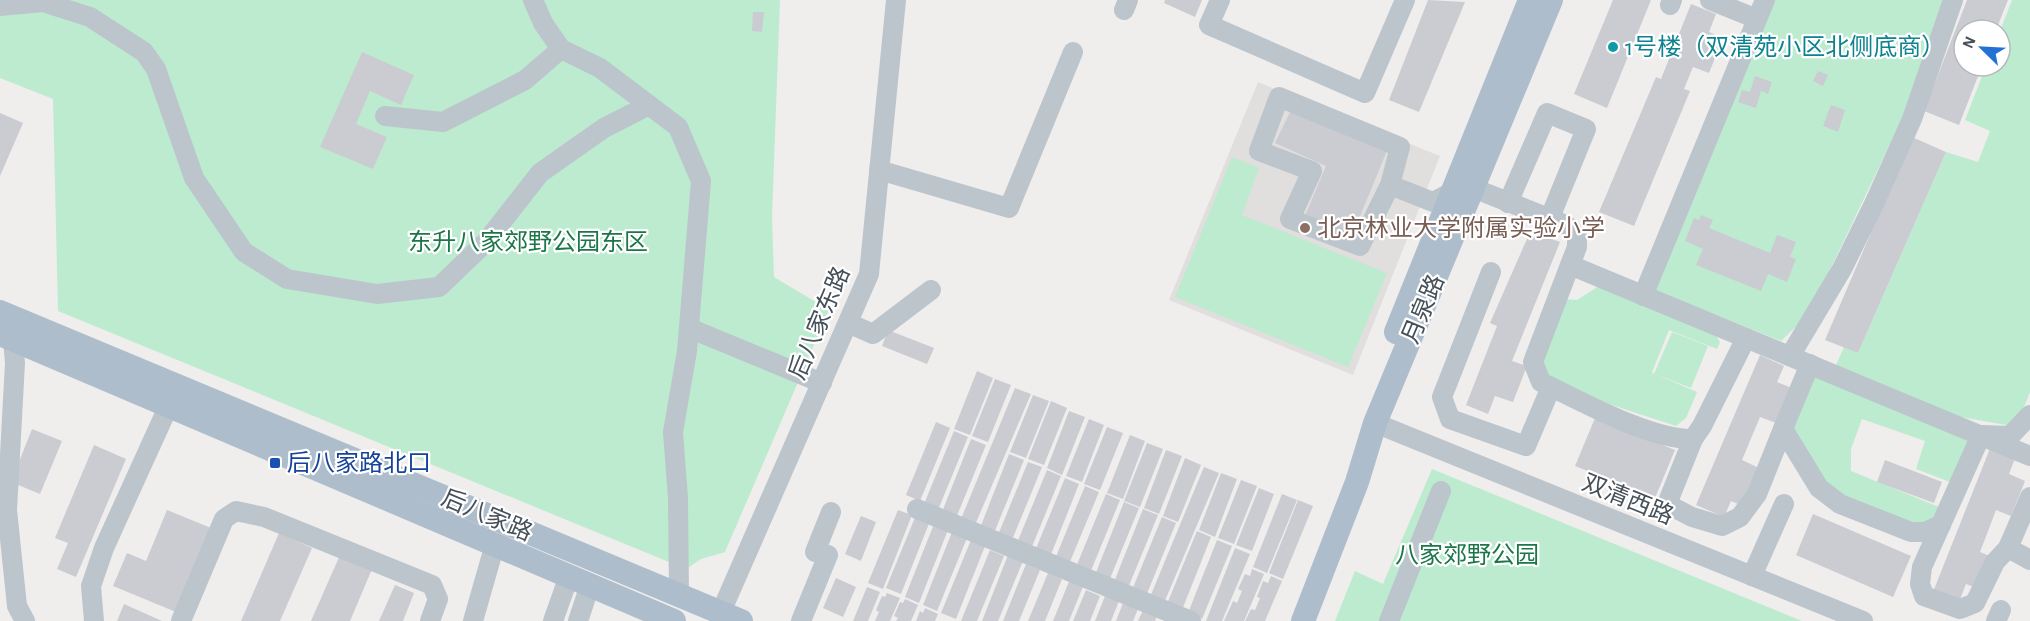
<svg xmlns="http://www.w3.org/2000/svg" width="2030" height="621" viewBox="0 0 2030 621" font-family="'Alegreya Sans','Noto Sans SC',sans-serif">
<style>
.education{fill:#e1dede}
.green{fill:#bdebcf}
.building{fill:#caccd2}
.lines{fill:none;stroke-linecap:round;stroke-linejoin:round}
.minor{stroke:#bcc5cc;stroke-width:20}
.major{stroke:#aebdcb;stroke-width:24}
.culture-dot{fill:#0f9aa8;stroke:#fff;stroke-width:2}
.education-dot{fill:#8d6e63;stroke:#fff;stroke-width:2}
.transit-dot{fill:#1a4fb4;stroke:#fff;stroke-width:2}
.labels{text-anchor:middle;stroke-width:4.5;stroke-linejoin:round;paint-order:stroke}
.culture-label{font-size:24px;fill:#0d838f;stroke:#fff;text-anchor:start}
.education-label{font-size:24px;fill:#785e54;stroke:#fff;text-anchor:start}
.park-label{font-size:24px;fill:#1c7648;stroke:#fff}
.street-label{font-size:24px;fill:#465059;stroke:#fff}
.transit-label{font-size:24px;fill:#164399;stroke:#fff;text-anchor:start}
</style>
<rect width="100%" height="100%" fill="#f0eded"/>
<!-- education -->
<polygon class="education" points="1258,82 1440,156 1353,375 1169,300"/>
<!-- green -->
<g class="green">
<polygon points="0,0 780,0 772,217 774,277 829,310 725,552 701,559 686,569 58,311 53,99 0,78"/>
<polygon points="1769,0 1946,0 1909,104 1809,314 1781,341 1656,291 1654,277"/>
<polygon points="2012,0 2030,0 2030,392 2022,412 2006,425 1961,417 1836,365 1844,347 1858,353 1946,152 1978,162 1990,131 1965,120 1986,66 2000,66 2000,31"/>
<polygon points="1232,157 1259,168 1242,215 1387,273 1348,367 1175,297"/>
<polygon points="1602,284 1713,331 1720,342 1717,349 1669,330 1652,372 1654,374 1672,332 1708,346 1691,388 1655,374 1697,392 1686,418 1676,426 1609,404 1552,380 1539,360 1564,299 1577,300"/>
<path d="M 1810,368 L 1972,435 L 1950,482 L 1916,469 L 1925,441 L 1862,419 L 1851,449 L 1851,471 L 1939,507 L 1928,526 C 1907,522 1855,508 1839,495 C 1818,478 1802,452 1786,429 Z"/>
<polygon points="1432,469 1802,621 1335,621 1355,571 1383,584"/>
</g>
<!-- building -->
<g class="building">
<polygon points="1165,0 1202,0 1195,17 1164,3"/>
<polygon points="1428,0 1465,2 1419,112 1389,100"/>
<polygon points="1613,0 1651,0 1607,108 1574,94"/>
<polygon points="1967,0 2008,0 1996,30 1964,30 1964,66 1982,66 1959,125 1924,111"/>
<polygon points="1691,4 1716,14 1709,32 1723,38 1709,73 1693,67 1684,89 1690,91 1634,226 1599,212 1656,77 1661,79"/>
<polygon points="753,12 764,12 762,32 752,31"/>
<polygon points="362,52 414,75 401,105 370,91 356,124 387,137 373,169 320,147"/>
<polygon points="1818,71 1828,75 1823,86 1813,81"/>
<polygon points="1755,76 1772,82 1768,94 1761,91 1756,108 1738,102 1742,90 1750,92"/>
<polygon points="1831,105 1845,110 1838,132 1823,126"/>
<polygon points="1293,106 1388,148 1352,236 1305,216 1326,166 1275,143"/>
<polygon points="0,113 23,123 0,176"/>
<polygon points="1912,137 1946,152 1858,353 1825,340"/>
<polygon points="1701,215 1713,220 1709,228 1770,253 1777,235 1796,242 1790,257 1796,259 1787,282 1768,274 1761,291 1696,265 1703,249 1685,241 1694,218 1699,220"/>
<polygon points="1530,232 1560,242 1512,361 1527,366 1513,402 1495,396 1488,414 1466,405 1497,326 1490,323"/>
<polygon points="888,330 934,348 927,364 882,346"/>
<polygon points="1760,355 1784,366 1777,382 1792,388 1776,423 1760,417 1742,460 1759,468 1743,506 1731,501 1724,517 1696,505"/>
<polygon points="977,371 993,378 970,435 954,429"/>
<polygon points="995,379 1011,385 988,442 972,436"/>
<polygon points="1015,388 1031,394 975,525 961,519"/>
<polygon points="1033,395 1049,401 1026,458 1010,452"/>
<polygon points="1051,401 1067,408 1044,465 1028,459"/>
<polygon points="1069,411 1085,417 1062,475 1047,468"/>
<polygon points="1595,418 1675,450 1655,498 1575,466"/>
<polygon points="1089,419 1104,425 1082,482 1066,476"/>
<polygon points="936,422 950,428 920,501 906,495"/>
<polygon points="1107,427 1123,433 1100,490 1084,484"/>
<polygon points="32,429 62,441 40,494 11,482"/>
<polygon points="954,431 968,437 938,510 924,504"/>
<polygon points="1130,435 1145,441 1123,499 1107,493"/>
<polygon points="971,439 986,445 956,518 942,512"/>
<polygon points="1147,443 1163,449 1140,507 1124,501"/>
<polygon points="94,445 126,459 76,577 57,569 68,543 55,538"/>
<polygon points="1991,446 2016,456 2009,474 2025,481 2011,516 1996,510 1980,552 1992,557 1979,589 1966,584 1959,602 1933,592"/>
<polygon points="1166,450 1182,456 1159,514 1144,508"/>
<polygon points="1009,454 1024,460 994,533 980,528"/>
<polygon points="1185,458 1201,465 1178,522 1163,516"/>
<polygon points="1885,460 1942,482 1934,503 1877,482"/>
<polygon points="1028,462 1042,467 1012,540 998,535"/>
<polygon points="1204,467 1219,473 1164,603 1150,597"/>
<polygon points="1047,470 1061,476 1031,549 1017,543"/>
<polygon points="1221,473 1237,479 1215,537 1199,530"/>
<polygon points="1065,478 1079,484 1050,557 1035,551"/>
<polygon points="1241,480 1257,486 1234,544 1218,538"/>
<polygon points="1085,486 1099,492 1069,564 1055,559"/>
<polygon points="1259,488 1274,494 1252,551 1236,545"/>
<polygon points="1106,494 1120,500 1090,573 1076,567"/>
<polygon points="1282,494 1297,500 1267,573 1253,567"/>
<polygon points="1298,500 1313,506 1283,579 1269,573"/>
<polygon points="1124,502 1139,508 1109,581 1095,575"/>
<polygon points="1143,509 1158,515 1128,588 1114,582"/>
<polygon points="167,510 211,528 176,612 113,586 127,553 146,561"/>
<polygon points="898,510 912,515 883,589 868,583"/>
<polygon points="1813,514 1911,556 1893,597 1796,555"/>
<polygon points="916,515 930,521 901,594 886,588"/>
<polygon points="861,516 876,522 861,561 845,554"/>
<polygon points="1162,517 1176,523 1146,596 1132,590"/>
<polygon points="934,524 948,530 919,603 905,597"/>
<polygon points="1197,531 1211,537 1182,610 1167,604"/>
<polygon points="952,532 967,538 937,611 923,605"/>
<polygon points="279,533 312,548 280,621 241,621"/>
<polygon points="971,540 985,546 956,619 941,613"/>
<polygon points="1217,540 1232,546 1202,619 1188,613"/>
<polygon points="1235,548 1250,554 1222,621 1206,621"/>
<polygon points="990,550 1004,556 977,621 961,621"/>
<polygon points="340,555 372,569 350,621 311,621"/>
<polygon points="1008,555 1023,561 998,621 982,621"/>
<polygon points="1026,564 1040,570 1019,621 1003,621"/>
<polygon points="1252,569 1264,574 1244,621 1224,621 1233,601 1237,603 1242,591 1238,589 1245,574 1250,576"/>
<polygon points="1048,573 1062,579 1045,621 1028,621"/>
<polygon points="1271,576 1282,581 1265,621 1245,621 1251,609 1255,610 1260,598 1257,597 1263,581 1268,583"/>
<polygon points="836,578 856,587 843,617 823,608"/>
<polygon points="1070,579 1084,584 1069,621 1053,621"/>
<polygon points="395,585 414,593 403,621 379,621"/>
<polygon points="867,587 880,592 868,621 853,621"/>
<polygon points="1086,590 1100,596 1090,621 1073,621"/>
<polygon points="887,593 900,598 890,621 875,621 879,612 876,610 882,596 885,597"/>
<polygon points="1105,596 1119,601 1111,621 1095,621"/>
<polygon points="905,599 918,605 911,621 896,621 898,618 894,616 900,602 903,603"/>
<polygon points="1123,603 1138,609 1133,621 1116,621"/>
<polygon points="124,604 162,621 117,621"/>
<polygon points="925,608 938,614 935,621 916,621 920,611 923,613"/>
<polygon points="1143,610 1157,616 1155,621 1138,621"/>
</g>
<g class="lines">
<!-- minor -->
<g class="minor">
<polyline points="533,0 543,23 561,49 600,68 678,127 701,181 687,351 673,432 678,498 679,595"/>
<polyline points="1220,0 1209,25 1365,93 1405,0"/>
<polyline points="1710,0 1757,19"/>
<polyline points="1670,5 1672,0"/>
<polyline points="0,6 43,2 90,17 144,52 156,69 194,178 244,252 287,279 377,294 439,287 486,242 540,173 604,128 649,105"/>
<polyline points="1124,10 1128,0"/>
<polyline points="385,116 443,122 525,80 561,49"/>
<polyline points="879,170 1009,208 1073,52"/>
<polyline points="1390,185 1400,147 1279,97 1259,151 1312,171 1290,219 1360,246 1390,185 1433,202 1450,193"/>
<polyline points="1473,188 1566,225 1577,235 1577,247 1570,265 2030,456"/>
<polyline points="1508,203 1547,113 1586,129 1549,220"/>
<path d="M 1570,265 L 1533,362 L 1541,382 C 1581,401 1650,440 1693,439 L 1702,426 L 1746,338"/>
<polyline points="1491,272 1442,397 1450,419 1526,446 1551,387"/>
<polyline points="1643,296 1765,0"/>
<polyline points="848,323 873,334 931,290"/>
<polyline points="689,328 822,383"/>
<polyline points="13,340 15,363 7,510 17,606 25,621"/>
<polyline points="1790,356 1842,269 1874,204 1912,119 1953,0"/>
<polyline points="1810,364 1783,429 1819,488 1840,504 1911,532 1925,532 1941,525"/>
<polyline points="1375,423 1863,621"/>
<polyline points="1693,439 1667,504 1692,517 1722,526 1740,517 1757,494 1783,429"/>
<polyline points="2030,497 2008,548 2030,560"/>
<polyline points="917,509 1191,621"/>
<polyline points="2008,548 1995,562 1975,603 1960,609 1924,596 1920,584 1922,567 1981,435 2010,436 2030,415"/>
<polyline points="1752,576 1784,504"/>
<polyline points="721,612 869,274 896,0"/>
<polyline points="94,621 91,586 104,548 169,405"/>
<polyline points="181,621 224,519 236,511 264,517 432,585 438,599 430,621"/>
<polyline points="473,621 495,544"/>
<polyline points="553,621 569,576"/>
<polyline points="578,621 590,585"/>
<polyline points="801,621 828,555 815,552 831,512"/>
<polyline points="1389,621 1441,491"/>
<polyline points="1996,621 2001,610"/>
</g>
<!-- major -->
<g class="major">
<polyline points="0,312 741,621"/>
<polyline points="1396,332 1530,0"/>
<polyline points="0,334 674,621"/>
<polyline points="1303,621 1357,482 1375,423 1551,0"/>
</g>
</g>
<!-- markers -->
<circle class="culture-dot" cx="1613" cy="47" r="6"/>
<circle class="education-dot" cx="1305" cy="228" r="6"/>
<rect class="transit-dot" x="269" y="457" width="12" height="12" rx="3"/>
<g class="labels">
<!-- culture labels -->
<g class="culture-label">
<text x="1625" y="55">1号楼（双清苑小区北侧底商）</text>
</g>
<!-- education labels -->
<g class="education-label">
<text x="1317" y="236">北京林业大学附属实验小学</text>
</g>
<!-- park labels -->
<g class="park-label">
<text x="528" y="250">东升八家郊野公园东区</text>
<text x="1467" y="563">八家郊野公园</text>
</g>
<!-- street labels -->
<g class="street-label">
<text transform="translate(1423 309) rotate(-67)" y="8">月泉路</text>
<text transform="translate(819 323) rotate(-67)" y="8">后八家东路</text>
<text transform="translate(1628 499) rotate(22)" y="8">双清西路</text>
<text transform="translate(487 515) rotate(23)" y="8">后八家路</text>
</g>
<!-- transit labels -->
<g class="transit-label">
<text x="287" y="471">后八家路北口</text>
</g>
</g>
<!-- north arrow -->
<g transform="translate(1982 48) rotate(294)"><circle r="28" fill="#ffffff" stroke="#b5b9bd" stroke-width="1.5"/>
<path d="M0-4.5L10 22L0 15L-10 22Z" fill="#2371d3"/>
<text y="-9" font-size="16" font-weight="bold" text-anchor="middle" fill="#465059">N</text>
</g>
</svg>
